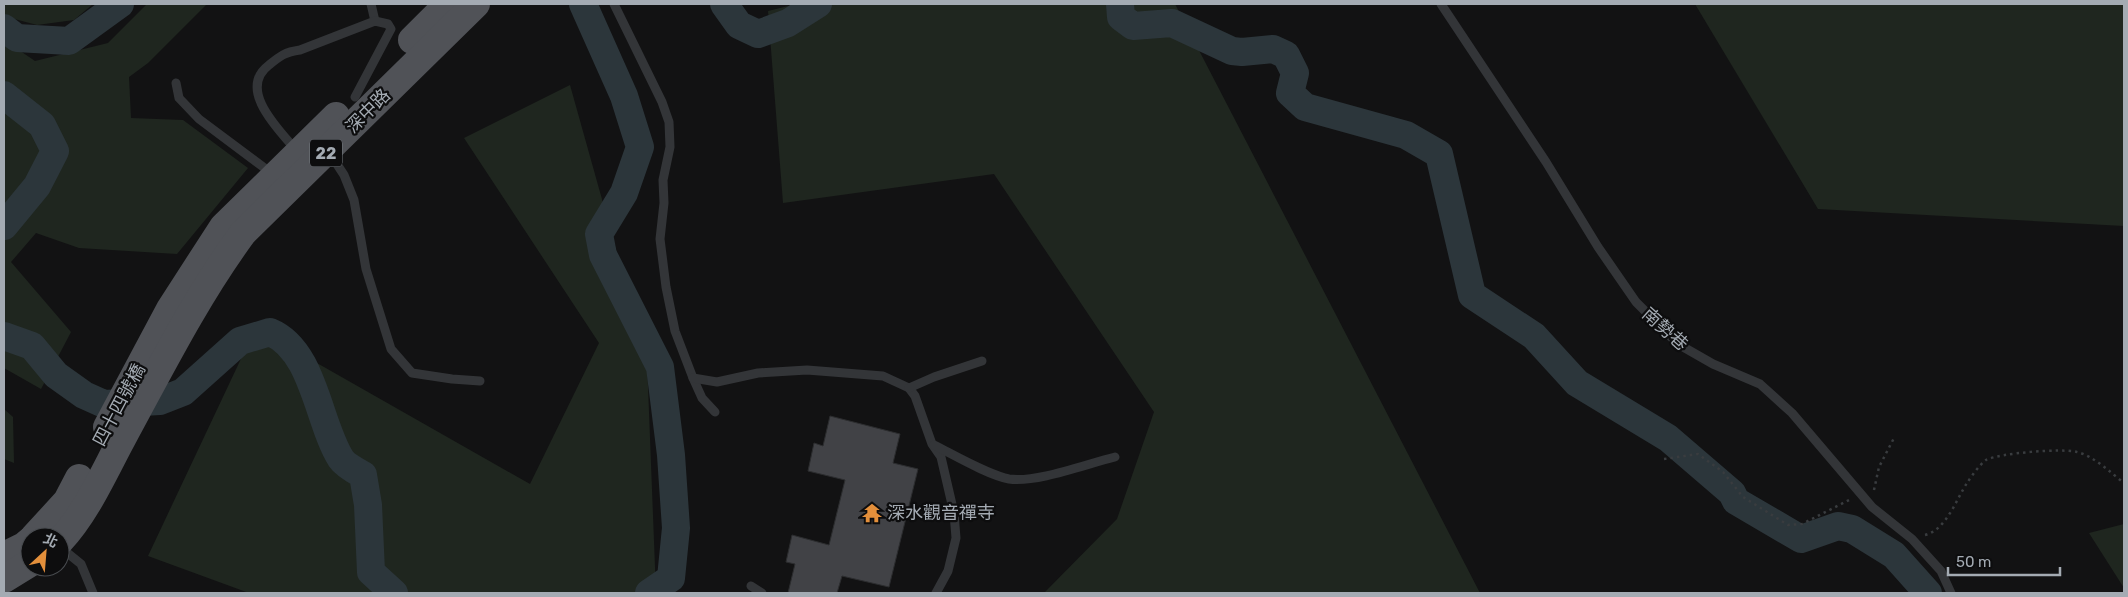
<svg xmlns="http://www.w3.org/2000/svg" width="2128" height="597" viewBox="0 0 2128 597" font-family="Rubik,'Noto Sans TC',sans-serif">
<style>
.green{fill:#1f261f}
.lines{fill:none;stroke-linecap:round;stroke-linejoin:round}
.river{stroke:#2c363b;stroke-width:28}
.building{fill:#414246;stroke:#2c2d2f}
.path{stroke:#393c3f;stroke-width:2.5;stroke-dasharray:2.5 4;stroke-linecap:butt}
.lane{stroke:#333538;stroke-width:9}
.primary{stroke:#505257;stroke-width:28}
.labels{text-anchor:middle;stroke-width:4.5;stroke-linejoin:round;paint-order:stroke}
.shield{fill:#0d0d0e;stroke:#777c82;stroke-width:1}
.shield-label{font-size:16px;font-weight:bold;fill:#a4abb3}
.street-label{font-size:18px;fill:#a4abb3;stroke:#0d0d0e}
.poi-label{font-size:18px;fill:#a4abb3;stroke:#0d0d0e;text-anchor:start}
</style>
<rect width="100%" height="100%" fill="#121213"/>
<!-- green -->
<g class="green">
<polygon points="4,4 93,4 74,20 37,25 7,17 4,14"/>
<polygon points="147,4 207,4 148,63 129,77 131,118 183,120 248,168 177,254 79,248 36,233 11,262 71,332 41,389 4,368 4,40 35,61 108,43"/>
<polygon points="796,4 1175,4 1480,593 1044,593 1117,519 1154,412 994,174 783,203 768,11"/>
<polygon points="1695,4 2124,4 2124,226 1818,209"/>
<polygon points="570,85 647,360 656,593 249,593 148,556 255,329 324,367 530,484 599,343 464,138"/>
<polygon points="4,409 13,417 14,463 4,459"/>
<polygon points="2124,524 2124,588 2089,533"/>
</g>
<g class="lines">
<!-- river -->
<g class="river">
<polyline points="583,4 624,96 640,147 624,193 599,234 603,255 660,367 671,455 676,528 671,578 649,593"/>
<polyline points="724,4 739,25 758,34 788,23 818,4"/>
<polyline points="1120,4 1121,17 1133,26 1172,23 1232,51 1242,52 1273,49 1286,55 1295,73 1290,93 1305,107 1406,135 1439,154 1472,295 1534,336 1577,383 1668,438 1732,493 1736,501 1801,539 1838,526 1852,529 1894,555 1928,593"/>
<polyline points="4,28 17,38 69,41 120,4"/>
<polyline points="4,95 42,125 55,151 37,186 4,226"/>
<path d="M 4,336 L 32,346 L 56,375 L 84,395 L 104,404 L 160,401 L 183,392 L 240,341 L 270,332 C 314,350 318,423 341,459 C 345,465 356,471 363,475 L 368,505 L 371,572 L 394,593"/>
</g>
</g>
<!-- building -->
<polygon class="building" points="830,416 900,434 893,463 918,469 889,587 842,576 837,593 788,593 795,564 786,562 792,535 829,545 845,480 808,471 814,443 823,446"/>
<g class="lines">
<!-- path -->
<g class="path">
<polyline points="1664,459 1698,454 1723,472 1743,497 1788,525 1802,524 1851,499"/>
<polyline points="1874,490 1879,467 1894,438"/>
<path d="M 1925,535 C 1946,530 1956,500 1967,483 C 1971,477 1980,464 1986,460 C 1999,453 2063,448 2077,452 C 2094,456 2111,473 2124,483"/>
</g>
<!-- lane -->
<g class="lane">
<polyline points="371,4 375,21"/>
<polyline points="614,4 662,102 669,122 670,147 663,180 664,203 660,239 666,287 675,331 693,378 702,398 715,412"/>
<polyline points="1441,4 1546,162 1598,247 1636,302 1678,344 1713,364 1760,384 1792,413 1872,507 1912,539 1941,571 1951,593"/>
<polyline points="176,83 179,98 199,119 274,175"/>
<path d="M 296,150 C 278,129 237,89 269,65 C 280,56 285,52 300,50 L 375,21 L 388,24 L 391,29 L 355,97"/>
<polyline points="329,152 344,175 354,200 366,269 391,349 412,373 452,379 480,381"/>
<polyline points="693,378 717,382 758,373 807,370 883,376 909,388 915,396 932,444 941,457 954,513 956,538 948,571 936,593"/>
<polyline points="909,388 934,377 982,361"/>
<path d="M 934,445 C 954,455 988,475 1009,479 C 1037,483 1086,464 1115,457"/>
<polyline points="60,547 81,564 93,593"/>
<polyline points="751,586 762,593"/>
</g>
<!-- primary -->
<g class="primary">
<polyline points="412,40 448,4"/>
<polyline points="107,427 170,309 223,227 336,116"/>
<polyline points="34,537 67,501 79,478"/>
<path d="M 60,541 C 87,512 104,472 123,437 C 161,367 196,297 243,233 L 476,4"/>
<polyline points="4,556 24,546 30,541"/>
<polyline points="4,579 30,563"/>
</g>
</g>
<!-- icons -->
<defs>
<symbol id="temple-bare" viewBox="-9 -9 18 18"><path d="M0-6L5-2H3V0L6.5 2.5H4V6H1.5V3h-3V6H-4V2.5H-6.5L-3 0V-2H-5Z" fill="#e38f3b" stroke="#0d0d0e" stroke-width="2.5" paint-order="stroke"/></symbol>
</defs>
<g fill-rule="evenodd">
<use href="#temple-bare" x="858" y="499" width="28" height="28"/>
</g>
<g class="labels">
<!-- shield labels -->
<rect class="shield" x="310" y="139.5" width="32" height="27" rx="4"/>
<g class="shield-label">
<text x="326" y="159">22</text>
</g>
<!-- street labels -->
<g class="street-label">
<text transform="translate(368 111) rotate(-45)" y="6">深中路</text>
<text transform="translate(1665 329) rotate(42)" y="6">南勢巷</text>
<text transform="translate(119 405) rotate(-62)" y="6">四十四號橋</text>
</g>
<!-- poi labels -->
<g class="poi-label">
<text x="887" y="519">深水觀音禪寺</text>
</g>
</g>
<!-- border -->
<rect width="2128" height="597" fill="none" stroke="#a4abb3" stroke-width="10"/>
<!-- north arrow -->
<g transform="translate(45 552) rotate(26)"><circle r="24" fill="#0d0d0e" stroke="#494c50"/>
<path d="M0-4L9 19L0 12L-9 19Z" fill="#e38f3b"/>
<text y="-8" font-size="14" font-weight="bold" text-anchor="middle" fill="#a4abb3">北</text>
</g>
<!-- scale -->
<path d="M1948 567v8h112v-8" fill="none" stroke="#a4abb3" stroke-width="2.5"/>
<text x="1956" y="567" font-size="15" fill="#a4abb3" stroke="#0d0d0e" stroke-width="4" paint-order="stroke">50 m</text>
</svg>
